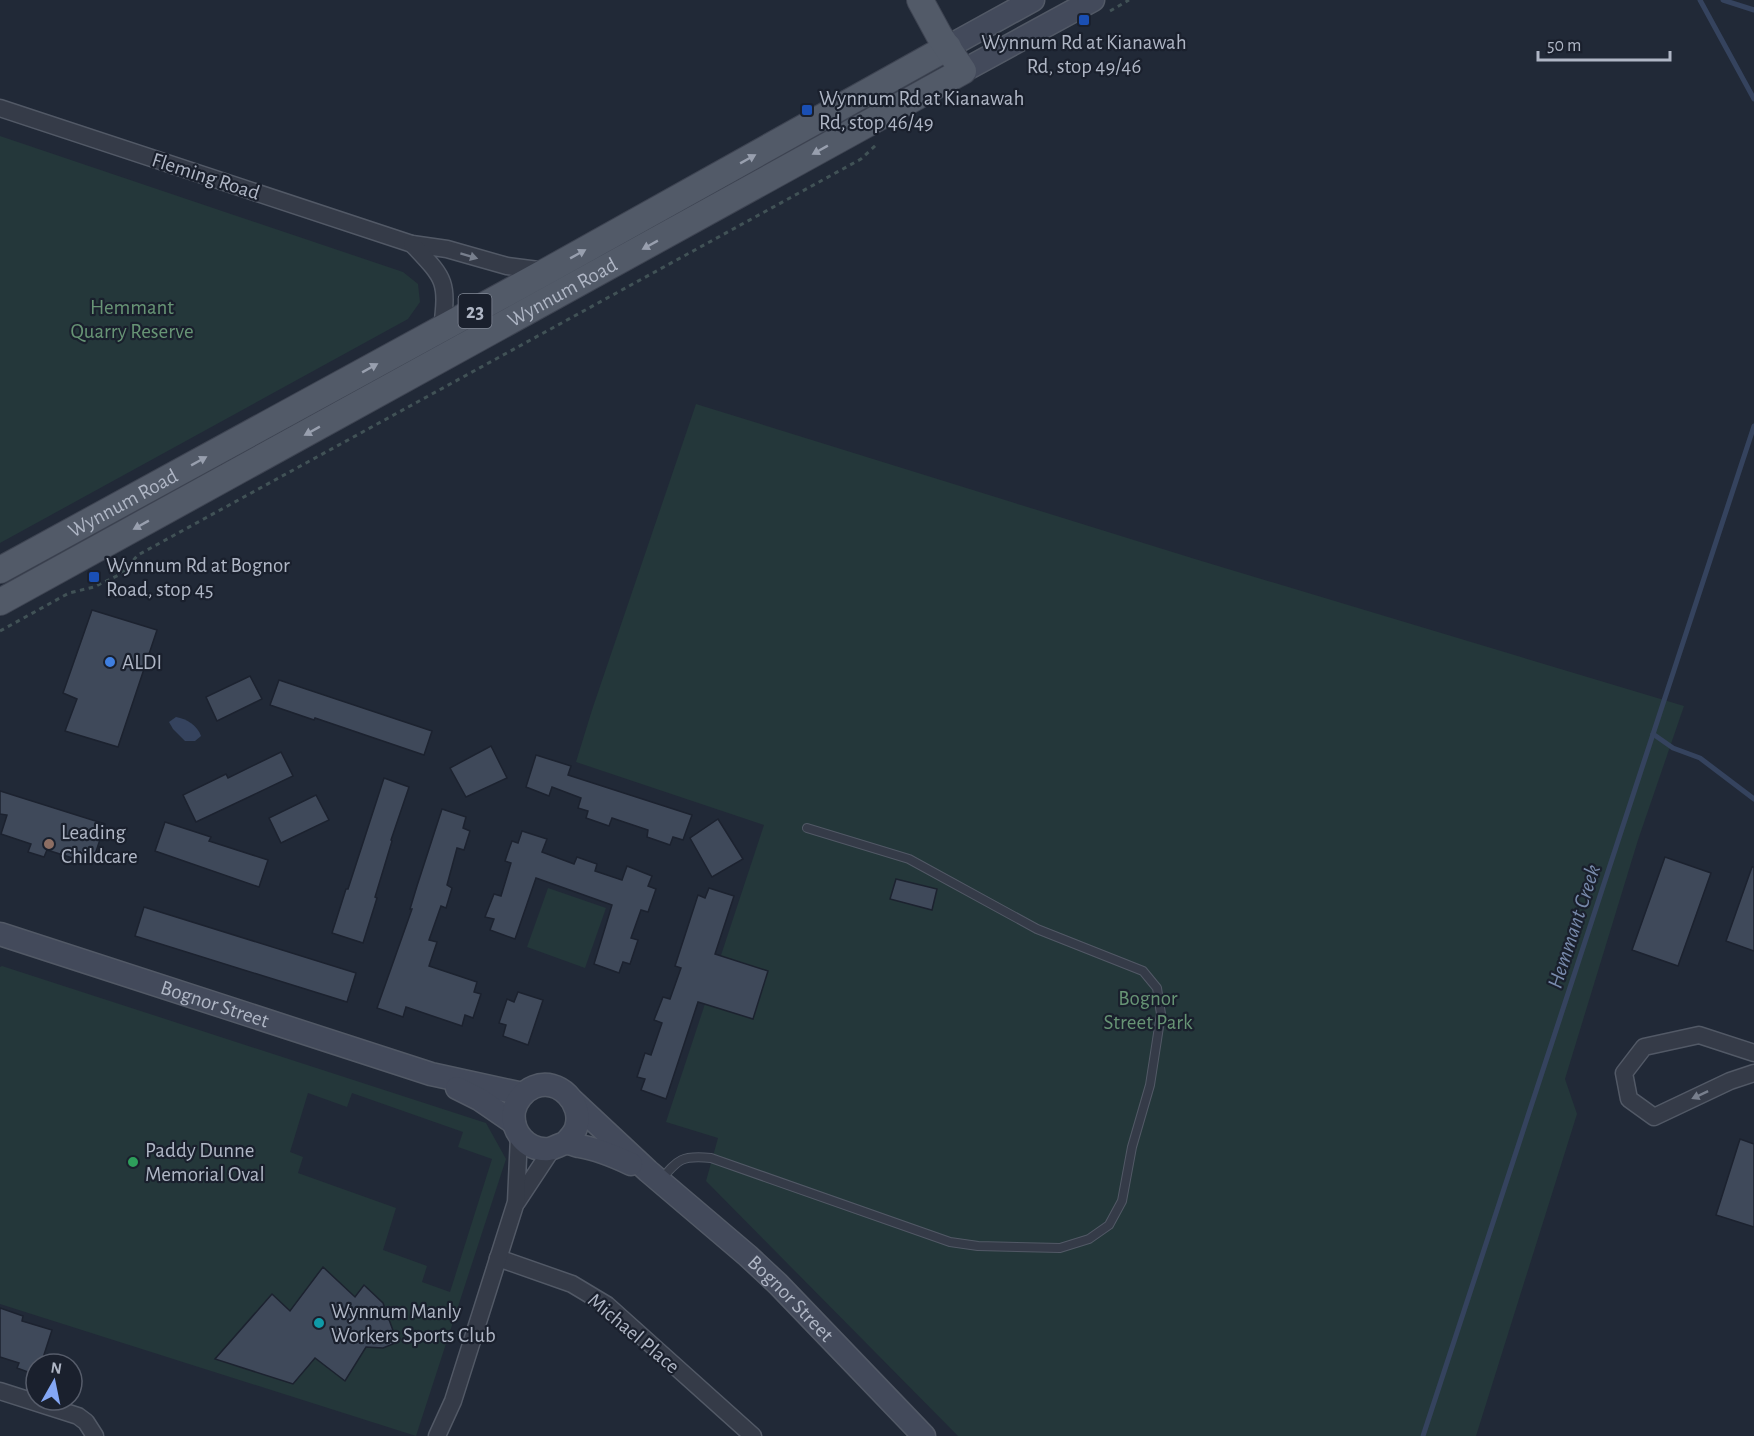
<svg xmlns="http://www.w3.org/2000/svg" width="1754" height="1436" viewBox="0 0 1754 1436" font-family="'Alegreya Sans',sans-serif">
<style>
.green{fill:#24373a;fill-rule:evenodd}
.water{fill:#35435e}
.lines{fill:none;stroke-linecap:round;stroke-linejoin:round}
.stream{stroke:#35435e;stroke-width:5}
.building{fill:#3f495a;stroke:#1c222f;stroke-width:1.5}
.lane-casing{stroke:#525966;stroke-width:10}
.street-casing{stroke:#525966;stroke-width:19}
.secondary-casing{stroke:#525966;stroke-width:25}
.primary-casing{stroke:#3e4452;stroke-width:28}
.path{stroke:#415256;stroke-width:3;stroke-dasharray:4.5 4.5;stroke-linecap:butt}
.lane{stroke:#353b48;stroke-width:8}
.street{stroke:#353b48;stroke-width:16}
.secondary{stroke:#434a5b;stroke-width:22}
.primary{stroke:#525a68;stroke-width:26}
.oneway{fill:#989fae}
.oneway2{fill:#787f8d}
.transit-dot{fill:#1a4fb4;stroke:#1a202d;stroke-width:2}
.shop-dot{fill:#3f7fe0;stroke:#1a202d;stroke-width:2}
.education-dot{fill:#8d6e63;stroke:#1a202d;stroke-width:2}
.leisure-dot{fill:#2e9e5b;stroke:#1a202d;stroke-width:2}
.culture-dot{fill:#0f9aa8;stroke:#1a202d;stroke-width:2}
.labels{text-anchor:middle;stroke-width:4.5;stroke-linejoin:round;paint-order:stroke}
.shield{fill:#1a202d;stroke:#828997;stroke-width:1.5}
.shield-label{font-size:20px;font-weight:bold;fill:#afb6c5}
.poi-label{font-size:21px;fill:#afb6c5;stroke:#1a202d;text-anchor:start}
.street-label{font-size:21px;fill:#afb6c5;stroke:#1a202d}
.park-label{font-size:21px;fill:#679475;stroke:#1a202d}
.water-label{font-size:22px;font-style:italic;fill:#788aac;stroke:#1a202d}
</style>
<rect width="100%" height="100%" fill="#212937"/>
<!-- green -->
<g class="green">
<polygon points="0,136 403,272 418,284 420,302 408,319 0,543"/>
<polygon points="696,404 1195,559 1684,706 1638,840 1565,1079 1577,1114 1476,1436 958,1436 706,1181 718,1138 666,1122 764,825 576,762 592,710"/>
<polygon points="548,888 606,908 585,968 527,947"/>
<path d="M 2,966 L 486,1123 L 506,1159 L 416,1436 L 0,1304 L 0,967 ZM 308,1093 L 347,1107 L 352,1093 L 463,1132 L 458,1147 L 492,1159 L 450,1292 L 422,1282 L 427,1266 L 383,1250 L 396,1208 L 298,1173 L 303,1157 L 290,1152 ZM 323,1268 L 355,1297 L 364,1285 L 383,1303 L 395,1336 L 393,1344 L 383,1348 L 366,1347 L 345,1381 L 315,1358 L 293,1384 L 215,1359 L 272,1294 L 290,1311 Z"/>
</g>
<!-- water -->
<path class="water" d="M 176,717 C 187,719 197,725 201,736 L 195,741 L 185,741 L 173,729 L 169,722 Z"/>
<g class="lines">
<!-- stream -->
<g class="stream">
<polyline points="1700,0 1754,99"/>
<polyline points="1723,0 1754,10"/>
<polyline points="1653,734 1673,748 1700,758 1754,799"/>
<polyline points="1423,1436 1754,426"/>
</g>
</g>
<!-- building -->
<g class="building">
<polygon points="92,610 157,630 118,747 65,731 77,699 63,693"/>
<polygon points="250,676 262,699 217,721 206,697"/>
<polygon points="279,680 432,731 424,755 315,718 314,720 270,705"/>
<polygon points="491,746 507,778 466,797 450,768"/>
<polygon points="281,752 293,776 196,822 183,795 226,774 228,778"/>
<polygon points="536,755 571,766 568,775 692,815 683,840 673,837 670,845 647,837 648,830 612,818 609,826 586,818 588,811 578,808 581,798 552,787 549,796 526,787"/>
<polygon points="384,778 409,787 391,840 392,841 375,897 377,898 363,943 332,933 346,889 348,889"/>
<polygon points="0,791 105,824 92,864 47,850 44,857 28,852 31,844 1,834 7,815 0,814"/>
<polygon points="316,795 329,820 281,843 269,818"/>
<polygon points="442,809 466,817 463,828 470,831 464,850 457,848 447,885 452,888 446,908 441,906 429,940 437,942 429,966 477,982 474,992 481,994 473,1018 465,1015 462,1026 406,1007 403,1017 377,1008 412,909 410,909 417,886"/>
<polygon points="718,819 743,859 712,877 690,838"/>
<polygon points="165,822 211,837 209,841 268,860 259,887 155,851"/>
<polygon points="522,831 547,839 542,852 574,864 577,857 597,864 595,871 622,880 627,866 652,876 648,886 656,889 648,912 641,910 631,938 638,940 630,964 623,962 619,973 594,964 612,905 536,878 515,939 490,930 494,919 485,917 494,894 501,896 511,863 505,861 508,852 512,841 518,843"/>
<polygon points="1665,857 1711,873 1678,966 1632,950"/>
<polygon points="1752,867 1754,867 1754,951 1726,941"/>
<polygon points="896,879 937,889 932,910 890,899"/>
<polygon points="709,888 734,896 715,954 768,971 753,1019 698,1002 666,1099 641,1090 645,1079 637,1077 645,1053 651,1055 662,1023 654,1020 663,997 670,999 681,968 675,966 698,895 705,898"/>
<polygon points="144,907 356,973 347,1002 135,936"/>
<polygon points="518,992 543,1000 528,1045 503,1036 506,1025 499,1023 507,999 514,1002"/>
<polygon points="1740,1139 1754,1144 1754,1227 1716,1215"/>
<polygon points="323,1267 355,1297 364,1285 383,1303 395,1336 393,1344 383,1348 366,1347 345,1381 315,1358 293,1384 215,1359 272,1294 290,1311"/>
<polygon points="0,1308 23,1316 22,1321 52,1330 41,1364 36,1364 36,1375 17,1368 19,1363 0,1357"/>
</g>
<g class="lines">
<defs>
<path id="lane" d="M 660,1181 C 678,1159 682,1155 711,1158 L 950,1242 L 978,1246 L 1060,1248 L 1089,1239 L 1109,1225 L 1122,1201 L 1132,1147 L 1150,1085 L 1161,1014 L 1157,988 L 1143,971 L 1037,929 L 909,859 L 807,828"/>
<g id="street">
<polyline points="0,108 412,244 447,249 507,266 546,271"/>
<path d="M 412,244 C 445,279 448,280 442,329"/>
<polyline points="1754,1053 1699,1035 1644,1047 1624,1073 1629,1099 1654,1117 1730,1081 1754,1073"/>
<polyline points="517,1202 552,1149"/>
<polyline points="498,1258 572,1284 607,1305 753,1436"/>
<polyline points="0,1391 78,1416 86,1422 95,1436"/>
<polyline points="437,1436 453,1401 516,1202 519,1136"/>
</g>
<g id="secondary">
<polyline points="948,47 1033,0"/>
<polyline points="963,71 1093,0"/>
<path id="s1" d="M 0,934 L 431,1074 L 523,1094"/>
<polyline points="457,1088 479,1099 514,1123"/>
<path id="s2" d="M 573,1101 L 648,1171 L 748,1256 L 778,1284 L 924,1436"/>
<path d="M 565,1143 C 569,1139 574,1134 576,1128 C 584,1104 559,1077 534,1087 C 524,1091 516,1101 514,1111 C 511,1132 527,1151 549,1149 C 555,1148 560,1144 566,1143 C 570,1143 575,1145 579,1146 C 598,1149 614,1156 631,1164"/>
</g>
<g id="primary">
<path id="s3" d="M 0,570 L 547,271 L 948,47"/>
<path id="s4" d="M 0,602 L 963,71 L 939,35 L 920,0"/>
</g>
</defs>
<!-- lane casing -->
<use href="#lane" class="lane-casing"/>
<!-- street casing -->
<use href="#street" class="street-casing"/>
<!-- secondary casing -->
<use href="#secondary" class="secondary-casing"/>
<!-- primary casing -->
<use href="#primary" class="primary-casing"/>
<!-- path -->
<g class="path">
<polyline points="1110,11 1129,0"/>
<polyline points="0,631 69,593 94,587 121,574 138,555 861,159 876,145"/>
</g>
<!-- lane -->
<use href="#lane" class="lane"/>
<!-- street -->
<use href="#street" class="street"/>
<!-- secondary -->
<use href="#secondary" class="secondary"/>
<!-- primary -->
<use href="#primary" class="primary"/>
</g>
<!-- one-way arrows -->
<defs><path id="oneway-solid" d="M-6-.8H1V-3.2L6.5 0L1 3.2V.8H-6Z" transform="scale(1.5)"/></defs>
<g class="oneway">
<use href="#oneway-solid" transform="translate(820 150) rotate(151)"/>
<use href="#oneway-solid" transform="translate(748 159) rotate(-29)"/>
<use href="#oneway-solid" transform="translate(650 245) rotate(151)"/>
<use href="#oneway-solid" transform="translate(578 254) rotate(-29)"/>
<use href="#oneway-solid" transform="translate(370 368) rotate(-29)"/>
<use href="#oneway-solid" transform="translate(312 431) rotate(151)"/>
<use href="#oneway-solid" transform="translate(199 461) rotate(-29)"/>
<use href="#oneway-solid" transform="translate(141 525) rotate(151)"/>
</g>
<g class="oneway2">
<use href="#oneway-solid" transform="translate(469 256) rotate(17)"/>
<use href="#oneway-solid" transform="translate(1700 1095) rotate(155)"/>
</g>
<!-- markers -->
<g class="transit-dot">
<rect x="1078" y="14" width="12" height="12" rx="3"/>
<rect x="801" y="104" width="12" height="12" rx="3"/>
<rect x="88" y="571" width="12" height="12" rx="3"/>
</g>
<circle class="shop-dot" cx="110" cy="662" r="6"/>
<circle class="education-dot" cx="49" cy="844" r="6"/>
<circle class="leisure-dot" cx="133" cy="1162" r="6"/>
<circle class="culture-dot" cx="319" cy="1323" r="6"/>
<g class="labels">
<!-- shield labels -->
<rect class="shield" x="458.5" y="294" width="33" height="34" rx="4.5"/>
<g class="shield-label">
<text x="475" y="318">23</text>
</g>
<!-- poi labels -->
<g class="poi-label">
<text x="1084" y="49" text-anchor="middle">Wynnum Rd at Kianawah<tspan x="1084" dy="24">Rd, stop 49/46</tspan></text>
<text x="819" y="105">Wynnum Rd at Kianawah<tspan x="819" dy="24">Rd, stop 46/49</tspan></text>
<text x="106" y="572">Wynnum Rd at Bognor<tspan x="106" dy="24">Road, stop 45</tspan></text>
<text x="122" y="669">ALDI</text>
<text x="61" y="839">Leading<tspan x="61" dy="24">Childcare</tspan></text>
<text x="145" y="1157">Paddy Dunne<tspan x="145" dy="24">Memorial Oval</tspan></text>
<text x="331" y="1318">Wynnum Manly<tspan x="331" dy="24">Workers Sports Club</tspan></text>
</g>
<!-- street labels -->
<g class="street-label">
<text transform="translate(206 176) rotate(18)" y="7">Fleming Road</text>
<text dy="7" stroke="none"><textPath href="#s4" startOffset="642">Wynnum Road</textPath></text>
<text dy="7" stroke="none"><textPath href="#s3" startOffset="140">Wynnum Road</textPath></text>
<text dy="7" stroke="none"><textPath href="#s1" startOffset="226">Bognor Street</textPath></text>
<text dy="7" stroke="none"><textPath href="#s2" startOffset="294">Bognor Street</textPath></text>
<text transform="translate(634 1333) rotate(40)" y="7">Michael Place</text>
</g>
<!-- park labels -->
<g class="park-label">
<text x="132" y="314">Hemmant<tspan x="132" dy="24">Quarry Reserve</tspan></text>
<text x="1148" y="1005">Bognor<tspan x="1148" dy="24">Street Park</tspan></text>
</g>
<!-- water labels -->
<g class="water-label">
<text transform="translate(1573 926) rotate(-72)" y="8">Hemmant Creek</text>
</g>
</g>
<!-- north arrow -->
<g transform="translate(54 1382) rotate(9)"><circle r="28" fill="#1a202d" stroke="#565c6a" stroke-width="1.5"/>
<path d="M0-4.5L10 22L0 15L-10 22Z" fill="#84a7f5"/>
<text y="-9" font-size="16" font-weight="bold" text-anchor="middle" fill="#afb6c5">N</text>
</g>
<!-- scale -->
<path d="M1538 51v9h132v-9" fill="none" stroke="#afb6c5" stroke-width="3"/>
<text x="1547" y="51" font-size="18" fill="#afb6c5" stroke="#1a202d" stroke-width="4.5" paint-order="stroke">50 m</text>
</svg>
